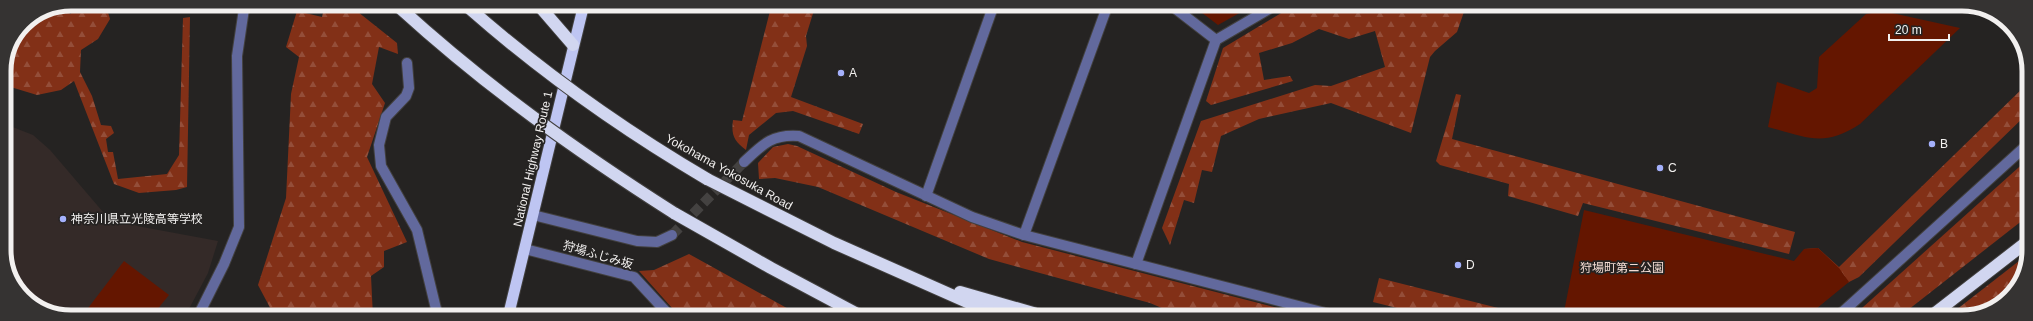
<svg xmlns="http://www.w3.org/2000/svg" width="2033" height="321" viewBox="0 0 2033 321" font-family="Arial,'Noto Sans JP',sans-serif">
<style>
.built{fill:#342a28}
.forest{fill:url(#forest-firs)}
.park{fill:#641600}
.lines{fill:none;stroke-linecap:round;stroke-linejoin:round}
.tertiary-tunnel{stroke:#444241;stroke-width:10;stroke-dasharray:10 5;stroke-linecap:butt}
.minor-casing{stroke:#42403f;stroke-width:12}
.tertiary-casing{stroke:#42403f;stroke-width:12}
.trunk-casing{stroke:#42403f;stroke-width:13}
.motorway-casing{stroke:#42403f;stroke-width:14}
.minor{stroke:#62699d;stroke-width:10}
.tertiary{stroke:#62699d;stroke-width:10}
.trunk{stroke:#bec5f2;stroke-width:11}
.motorway{stroke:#d1d6f0;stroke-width:12}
.motorway-bridge-casing{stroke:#42403f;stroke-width:14;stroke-linecap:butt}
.motorway-bridge{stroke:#d1d6f0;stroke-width:12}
.poi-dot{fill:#a5b1fc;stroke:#252322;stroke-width:1.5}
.labels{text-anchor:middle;stroke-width:3.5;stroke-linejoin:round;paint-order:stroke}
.poi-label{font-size:12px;fill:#f2f0ef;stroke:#252322;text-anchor:start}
.street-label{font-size:12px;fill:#f2f0ef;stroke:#252322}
.park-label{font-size:12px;fill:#f4dbd3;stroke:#252322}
.rim{fill:none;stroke:#f2f0ef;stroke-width:5}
</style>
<defs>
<pattern id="forest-firs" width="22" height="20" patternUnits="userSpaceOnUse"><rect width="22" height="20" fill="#823017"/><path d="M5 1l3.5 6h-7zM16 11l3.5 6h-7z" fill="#944e39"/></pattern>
</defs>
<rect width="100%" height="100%" fill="#252322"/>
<!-- built -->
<polygon class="built" points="5,124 33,135 50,150 103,212 137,226 218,241 208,273 190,307 183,316 62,316 27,300 6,267"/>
<!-- forest -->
<g class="forest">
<polygon points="1293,6 1466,6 1457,32 1435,51 1430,57 1411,133 1331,103 1259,119 1221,136 1212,172 1202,170 1194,203 1184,200 1170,245 1162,228 1201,121 1315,85 1331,86 1385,67 1375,31 1349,39 1319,29 1292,43 1259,53 1264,80 1290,76 1293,81 1211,105 1206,101 1223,48"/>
<path d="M 771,7 L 815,7 L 806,36 L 807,46 L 791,97 L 863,124 L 859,134 L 793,111 L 776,113 L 749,135 L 746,150 C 734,141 731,135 733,120 L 742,121 Z"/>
<polygon points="324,8 353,8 397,43 398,54 379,47 372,84 385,103 367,157 407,242 384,251 384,267 371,276 373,317 275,317 258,285 286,198 291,94 299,57 286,47 297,11 322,17"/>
<path d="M 45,9 L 67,9 L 70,14 L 76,9 L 107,9 L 110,19 L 98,39 L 81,50 L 80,72 L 92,96 L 101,125 L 111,126 L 114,133 L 106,139 L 108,152 L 113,152 L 118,179 L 167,174 L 179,155 L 183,18 L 190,17 L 187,187 L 176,190 L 139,193 L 114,184 L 74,81 L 61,90 L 37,95 L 4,85 C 4,63 8,38 24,23 C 30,18 39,13 45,9 Z"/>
<polygon points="2028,83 2028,113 1859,277 1845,284 1806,317 1804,249 1818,248 1839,267"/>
<polygon points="1456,94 1461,95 1452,139 1795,232 1789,254 1583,203 1578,216 1508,196 1509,184 1440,165 1436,161"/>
<polygon points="788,144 797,146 896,192 1022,242 1313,317 1183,317 1150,303 989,259 818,187 775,178 759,179 758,163 773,147"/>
<polygon points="2028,159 2028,216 1899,317 1852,317"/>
<polygon points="689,254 803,317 680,317 639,271 654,270"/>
<polygon points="2028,254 2028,259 2011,292 1970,314 1962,317 1947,317"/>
<polygon points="1379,278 1534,317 1433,317 1373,302"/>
</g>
<!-- park -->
<g class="park">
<polygon points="1193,6 1252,6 1218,25"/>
<path d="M 1883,11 L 1960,28 L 1860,124 C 1823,148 1807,137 1768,127 L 1777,82 L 1809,93 L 1817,88 L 1819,57 L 1866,14 Z"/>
<polygon points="1584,210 1794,261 1804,249 1818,248 1839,268 1849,282 1806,317 1563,317"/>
<polygon points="124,261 169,295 152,316 82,316"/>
</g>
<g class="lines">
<!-- tertiary-tunnel -->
<polyline class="tertiary-tunnel" points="672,235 744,162"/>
<defs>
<g id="minor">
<polyline points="1172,6 1216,40"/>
<polyline points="407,63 409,88 406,96 386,117 379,145 381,166 417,230 438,317"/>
<polyline points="525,249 634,277 671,317"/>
<polyline points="1136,264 1216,40 1274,6"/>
<polyline points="198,316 224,264 239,227 237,56 244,9"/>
</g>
<g id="tertiary">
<path d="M 744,162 C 763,144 772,134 799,136 L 972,217 L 1024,235 L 1341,317"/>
<polyline points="926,196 993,7"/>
<polyline points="533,215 637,241 657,242 672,235"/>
<polyline points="1024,235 1107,7"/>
<polyline points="1837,317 2028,144"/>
</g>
<polyline id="trunk" points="508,317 583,8"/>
<g id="motorway">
<polyline points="541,8 573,45"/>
<polyline points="707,179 834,243 1001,317"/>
<polyline points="674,213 771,268 863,317"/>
<polyline points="960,292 1047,317"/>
<polyline points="1930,317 2028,241"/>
</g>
</defs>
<!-- minor casing -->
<use href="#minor" class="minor-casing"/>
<!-- tertiary casing -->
<use href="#tertiary" class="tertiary-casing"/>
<!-- trunk casing -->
<use href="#trunk" class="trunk-casing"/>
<!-- motorway casing -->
<use href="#motorway" class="motorway-casing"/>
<!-- minor -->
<use href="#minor" class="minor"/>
<!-- tertiary -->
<use href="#tertiary" class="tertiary"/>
<!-- trunk -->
<use href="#trunk" class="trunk"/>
<!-- motorway -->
<use href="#motorway" class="motorway"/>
<defs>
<g id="motorway-bridge">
<path d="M 400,8 C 487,87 575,150 674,213"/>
<path d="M 469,8 C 543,73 622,129 707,179"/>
</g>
</defs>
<!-- motorway-bridge casing -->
<use href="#motorway-bridge" class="motorway-bridge-casing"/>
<!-- motorway-bridge -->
<use href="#motorway-bridge" class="motorway-bridge"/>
</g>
<!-- markers -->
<g class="poi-dot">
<circle cx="841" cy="73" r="4"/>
<circle cx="1932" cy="144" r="4"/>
<circle cx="1660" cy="168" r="4"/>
<circle cx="63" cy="219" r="4"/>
<circle cx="1458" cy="265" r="4"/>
</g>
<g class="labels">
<!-- poi labels -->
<g class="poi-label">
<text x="849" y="77">A</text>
<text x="1940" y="148">B</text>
<text x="1668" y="172">C</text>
<text x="71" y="223">神奈川県立光陵高等学校</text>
<text x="1466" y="269">D</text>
</g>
<!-- street labels -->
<g class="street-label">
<text transform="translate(533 159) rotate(-77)" y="4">National Highway Route 1</text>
<text transform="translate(729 172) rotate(29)" y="4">Yokohama Yokosuka Road</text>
<text transform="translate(598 255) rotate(16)" y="4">狩場ふじみ坂</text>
</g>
<!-- park labels -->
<g class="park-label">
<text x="1622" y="272">狩場町第ニ公園</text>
</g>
</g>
<!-- crop -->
<path d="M0 0H2033V321H0ZM71 11H1962A60 60 0 0 1 2022 71V250A60 60 0 0 1 1962 310H71A60 60 0 0 1 11 250V71A60 60 0 0 1 71 11Z" fill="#353332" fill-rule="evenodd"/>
<path class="rim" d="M71 11H1962A60 60 0 0 1 2022 71V250A60 60 0 0 1 1962 310H71A60 60 0 0 1 11 250V71A60 60 0 0 1 71 11Z"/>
<!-- scale -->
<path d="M1889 34v6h60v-6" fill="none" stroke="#f2f0ef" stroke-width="2"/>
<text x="1895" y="34" font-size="12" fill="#f2f0ef" stroke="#252322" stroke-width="3" paint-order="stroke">20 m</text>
</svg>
